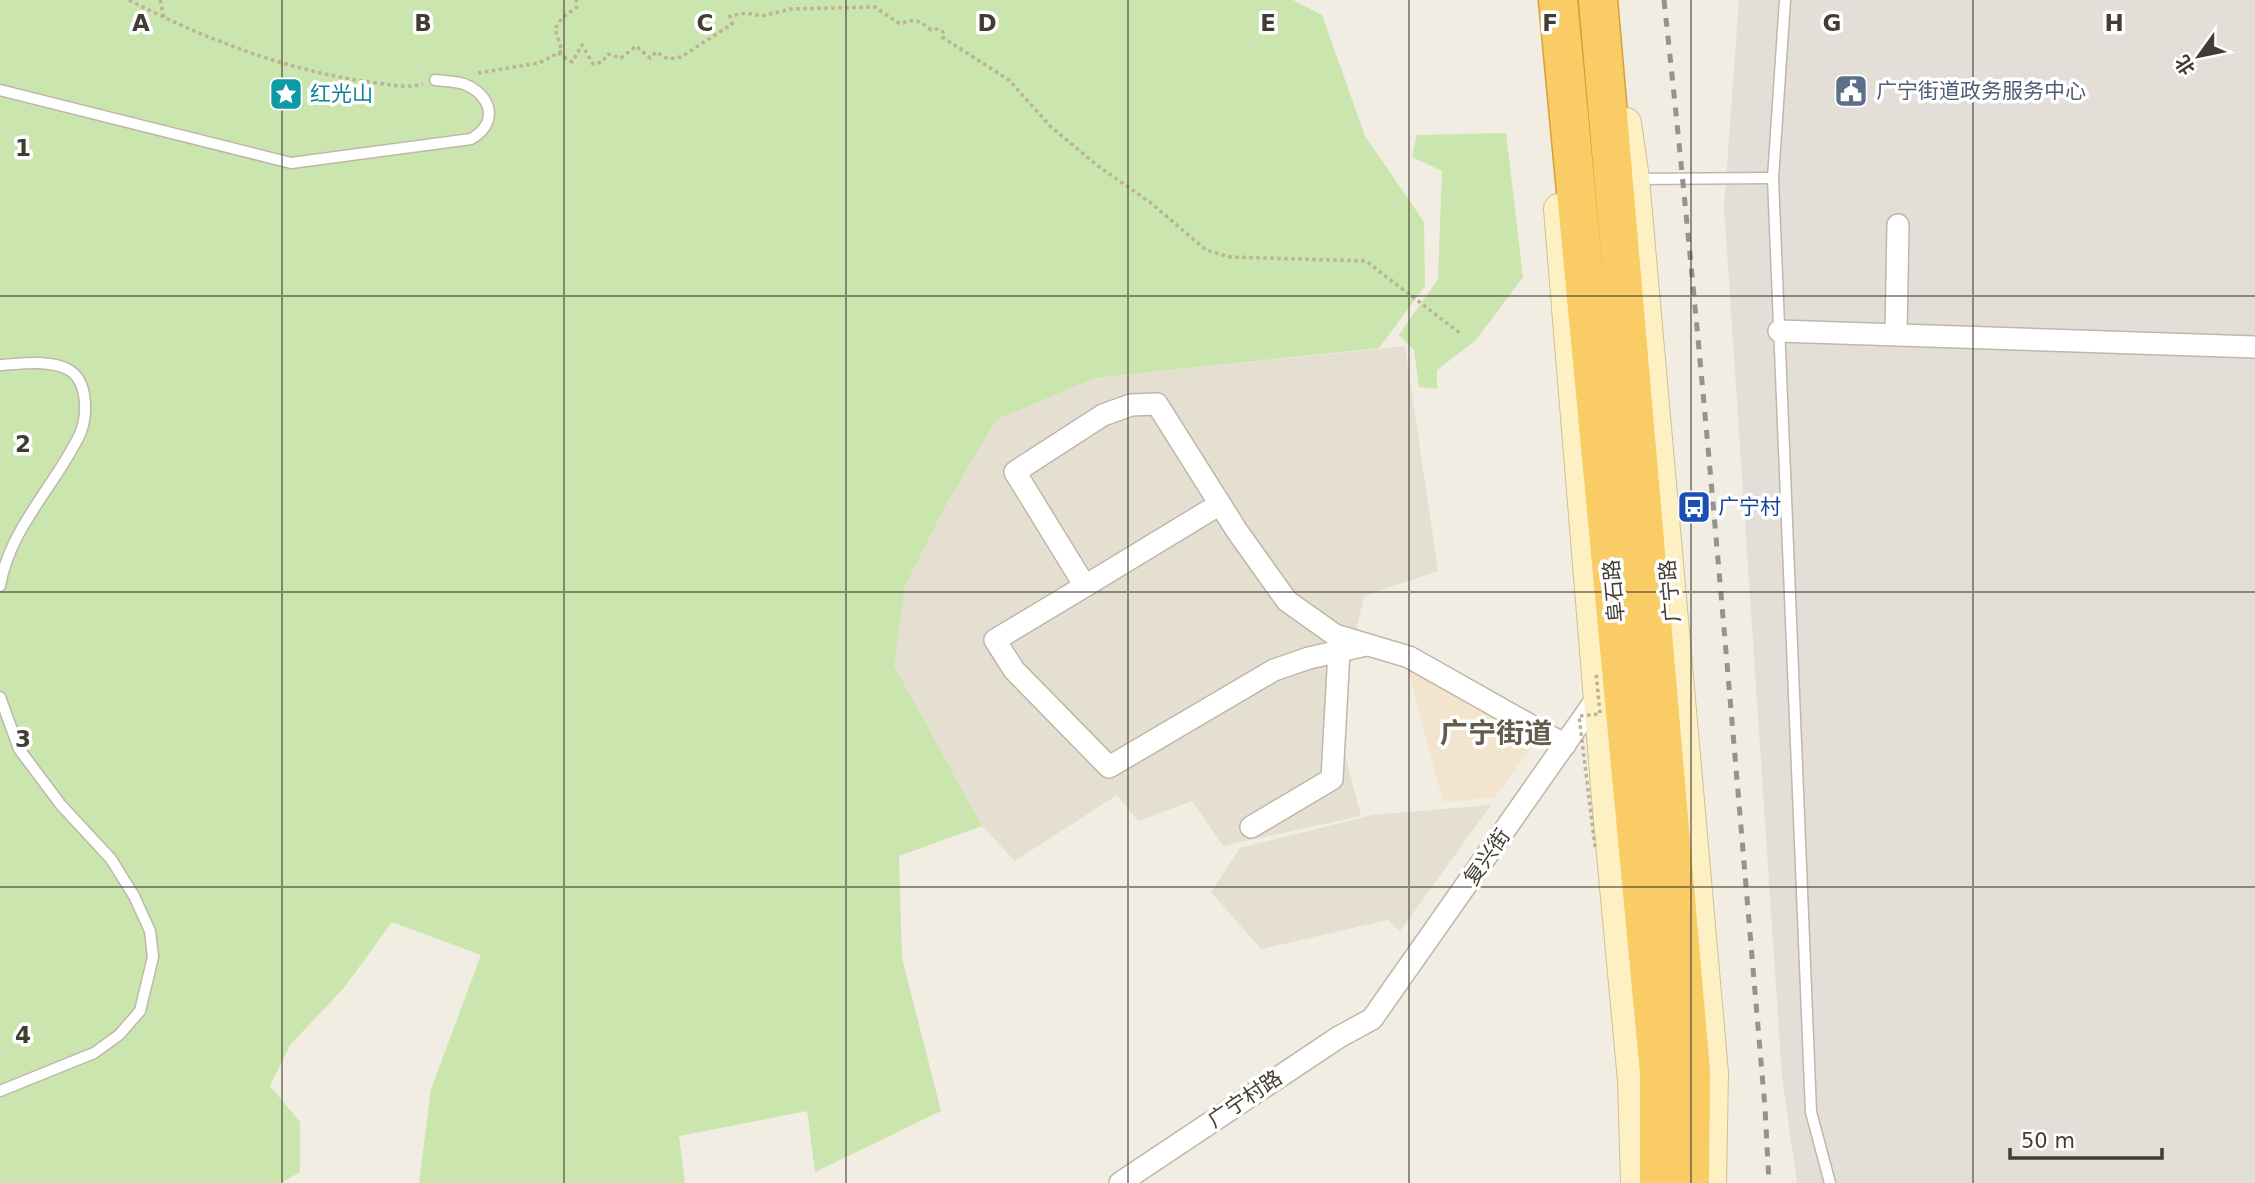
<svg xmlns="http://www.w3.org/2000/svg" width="2255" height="1183" viewBox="0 0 2255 1183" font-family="'DejaVu Sans','Noto Sans SC',sans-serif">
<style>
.residential{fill:#e5dfd1}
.commercial{fill:#f3e4ce}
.industrial{fill:#e3ded8}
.green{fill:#cae5ad}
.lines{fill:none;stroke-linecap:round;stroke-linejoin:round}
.lane-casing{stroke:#bfb8a9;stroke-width:13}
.street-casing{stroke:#bfb8a9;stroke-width:24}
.secondary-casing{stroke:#d0c194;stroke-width:32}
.highway-casing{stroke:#d7a037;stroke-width:41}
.path{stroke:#bdb198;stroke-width:3.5;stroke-dasharray:3.5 3.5;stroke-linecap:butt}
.lane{stroke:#fff;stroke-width:10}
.street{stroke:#fff;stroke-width:21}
.secondary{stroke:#fdf0c2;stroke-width:30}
.highway{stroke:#f9cc66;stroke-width:38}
.rail{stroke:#939393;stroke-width:5;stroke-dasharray:9 9;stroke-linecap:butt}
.path-bridge{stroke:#bdb198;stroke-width:3.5;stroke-dasharray:3.5 3.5;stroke-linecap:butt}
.grid{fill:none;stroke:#423d34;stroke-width:2;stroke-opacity:0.55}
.labels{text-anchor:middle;stroke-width:7;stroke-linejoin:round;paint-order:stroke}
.service-label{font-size:21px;fill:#4e5e75;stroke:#fff;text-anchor:start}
.culture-label{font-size:21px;fill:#0d838f;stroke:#fff;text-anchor:start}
.transit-label{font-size:21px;fill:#164399;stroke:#fff;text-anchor:start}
.street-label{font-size:21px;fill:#423d34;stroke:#fff}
.district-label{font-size:28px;font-weight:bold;fill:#655b4b;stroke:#fff}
.grid-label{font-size:23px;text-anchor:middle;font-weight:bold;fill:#423d34;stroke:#fff;stroke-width:7;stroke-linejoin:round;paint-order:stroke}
</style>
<rect width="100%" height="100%" fill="#f1ede3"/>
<!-- residential -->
<g class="residential">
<polygon points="1405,346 1438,571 1364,596 1345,677 1340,735 1361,816 1223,846 1192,801 1138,821 1117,795 1015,861 982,826 894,665 905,586 945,507 996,420 1095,378"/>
<polygon points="1491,805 1400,931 1388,920 1261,949 1211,892 1240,848 1373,815"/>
</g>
<!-- commercial -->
<polygon class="commercial" points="1407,666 1538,738 1495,797 1443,802"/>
<!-- industrial -->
<polygon class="industrial" points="1739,0 2255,0 2255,1183 1797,1183 1782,1077 1724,207"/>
<!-- green -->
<g class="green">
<polygon points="0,0 1293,0 1322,15 1365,136 1424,222 1425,286 1379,348 1095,378 996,420 945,507 905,586 894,665 982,826 899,856 902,958 941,1111 815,1172 807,1111 679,1136 685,1183 419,1183 431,1089 481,955 392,922 343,989 290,1045 270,1086 300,1122 300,1172 281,1183 0,1183"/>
<polygon points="1506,133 1523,277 1476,340 1437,370 1437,389 1419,387 1414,350 1399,335 1438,279 1442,171 1412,157 1417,135"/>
</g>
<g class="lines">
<defs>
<g id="lane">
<polyline points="1785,0 1773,178 1811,1112 1830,1183"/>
<path d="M 0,90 L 291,163 L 471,139 C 499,123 492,95 464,84 C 455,81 444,81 435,80"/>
<polyline points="1636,179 1773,178"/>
<path d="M 0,365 C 20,364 51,359 69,370 C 88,381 88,415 80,434 C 56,485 9,529 0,586"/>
<polyline points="0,697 19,749 61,805 111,859 134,896 150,931 153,957 140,1011 119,1035 94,1053 0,1091"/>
</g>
<g id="street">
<polyline points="1779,331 2255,347"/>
<polyline points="1896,334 1898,225"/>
<polyline points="1220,504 1085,586 1015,472 1103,415 1131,405 1157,404 1237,531 1287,601 1335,635 1409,657 1565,745"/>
<polyline points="1085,586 995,640 1014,670 1109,767 1274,670 1309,658 1366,645"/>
<polyline points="1251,827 1332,779 1339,651"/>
<polyline points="1120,1183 1339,1037 1372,1019 1600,694"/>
</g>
<g id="secondary">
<polyline points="1626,123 1634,179 1713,1073 1711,1183"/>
<polyline points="1559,209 1609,822 1633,1080 1636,1183"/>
</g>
<g id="highway">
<polyline points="1558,0 1659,1073 1659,1183"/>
<polyline points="1598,0 1691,1071 1690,1183"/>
</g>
</defs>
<!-- lane casing -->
<use href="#lane" class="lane-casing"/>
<!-- street casing -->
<use href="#street" class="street-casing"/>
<!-- secondary casing -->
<use href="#secondary" class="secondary-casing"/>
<!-- highway casing -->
<use href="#highway" class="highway-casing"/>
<!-- path -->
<g class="path">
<path d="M 129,0 C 205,39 285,70 369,82 C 388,84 404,89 423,84"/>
<polyline points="160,0 164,18"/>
<path d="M 558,53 L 572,62 L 582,45 L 593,64 L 602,62 L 608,54 L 621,58 L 636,46 L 650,58 L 656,52 L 668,59 L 681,57 L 732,24 L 730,16 L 746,13 L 762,16 L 791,9 L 875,7 L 900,24 C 915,18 919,20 931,30 L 937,29 L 943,32 L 942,37 L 1009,80 L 1051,127 L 1098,166 L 1151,203 L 1206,250 L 1230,257 L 1366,261 L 1461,334"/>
<polyline points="478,73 539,63 562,51 555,29 562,18 577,7 576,0"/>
</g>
<!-- lane -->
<use href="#lane" class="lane"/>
<!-- street -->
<use href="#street" class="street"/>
<!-- secondary -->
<use href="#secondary" class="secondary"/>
<!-- highway -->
<use href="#highway" class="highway"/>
<!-- rail -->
<path class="rail" d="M 1664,0 C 1704,369 1733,739 1765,1108 L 1769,1183"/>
<!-- path-bridge -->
<polyline class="path-bridge" points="1595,847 1579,716 1600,714 1596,672"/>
</g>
<!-- grid -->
<path class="grid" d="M 282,0 L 282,1183M 564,0 L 564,1183M 846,0 L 846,1183M 1128,0 L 1128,1183M 1409,0 L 1409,1183M 1691,0 L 1691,1183M 1973,0 L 1973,1183M 0,296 L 2255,296M 0,592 L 2255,592M 0,887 L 2255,887"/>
<!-- icons -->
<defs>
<symbol id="civic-square" viewBox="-11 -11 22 22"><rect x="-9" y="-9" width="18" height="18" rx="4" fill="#5c6f8a" stroke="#fff"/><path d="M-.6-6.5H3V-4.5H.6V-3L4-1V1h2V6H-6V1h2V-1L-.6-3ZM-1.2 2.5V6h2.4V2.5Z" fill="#fff"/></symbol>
<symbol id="sight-square" viewBox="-11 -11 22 22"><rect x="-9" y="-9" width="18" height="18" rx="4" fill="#0f9aa8" stroke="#fff"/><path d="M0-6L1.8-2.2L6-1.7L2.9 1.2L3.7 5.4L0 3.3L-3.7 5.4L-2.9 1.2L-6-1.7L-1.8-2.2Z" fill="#fff"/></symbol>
<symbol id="bus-square" viewBox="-11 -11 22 22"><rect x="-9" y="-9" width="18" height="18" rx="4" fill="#1a4fb4" stroke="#fff"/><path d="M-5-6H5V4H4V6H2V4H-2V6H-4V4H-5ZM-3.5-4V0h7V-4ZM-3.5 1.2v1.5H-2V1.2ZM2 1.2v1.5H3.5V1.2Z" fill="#fff"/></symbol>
</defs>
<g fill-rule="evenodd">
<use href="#civic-square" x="1832" y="72" width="38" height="38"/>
<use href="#sight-square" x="267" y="75" width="38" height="38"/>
<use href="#bus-square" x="1675" y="488" width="38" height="38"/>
</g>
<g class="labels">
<!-- service labels -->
<g class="service-label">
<text x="1876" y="98">广宁街道政务服务中心</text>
</g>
<!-- culture labels -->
<g class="culture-label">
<text x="310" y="101">红光山</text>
</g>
<!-- transit labels -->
<g class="transit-label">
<text x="1718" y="514">广宁村</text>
</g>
<!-- street labels -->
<g class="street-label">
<text transform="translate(1614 591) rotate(-95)" y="7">阜石路</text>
<text transform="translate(1670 591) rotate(-95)" y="7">广宁路</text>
<text transform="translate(1487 857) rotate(-55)" y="7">复兴街</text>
<text transform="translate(1245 1099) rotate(-34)" y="7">广宁村路</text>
</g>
<!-- district labels -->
<g class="district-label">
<text x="1496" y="743">广宁街道</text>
</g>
</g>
<g class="grid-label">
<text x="141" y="31">A</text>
<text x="423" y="31">B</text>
<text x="705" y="31">C</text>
<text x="987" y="31">D</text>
<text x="1268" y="31">E</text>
<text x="1550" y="31">F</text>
<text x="1832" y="31">G</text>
<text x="2114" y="31">H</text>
<text x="23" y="156">1</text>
<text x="23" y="452">2</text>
<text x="23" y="747">3</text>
<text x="23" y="1043">4</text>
</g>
<!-- north arrow -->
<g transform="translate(2199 56) rotate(237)" stroke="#ffffff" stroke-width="5" paint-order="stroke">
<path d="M0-5L12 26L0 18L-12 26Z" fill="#423d34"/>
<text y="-10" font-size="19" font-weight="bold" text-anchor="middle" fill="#423d34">北</text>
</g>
<!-- scale -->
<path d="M2010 1148v10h152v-10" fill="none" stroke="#423d34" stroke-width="3.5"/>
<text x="2021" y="1148" font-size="21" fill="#423d34" stroke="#ffffff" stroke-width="5" paint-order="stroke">50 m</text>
</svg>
